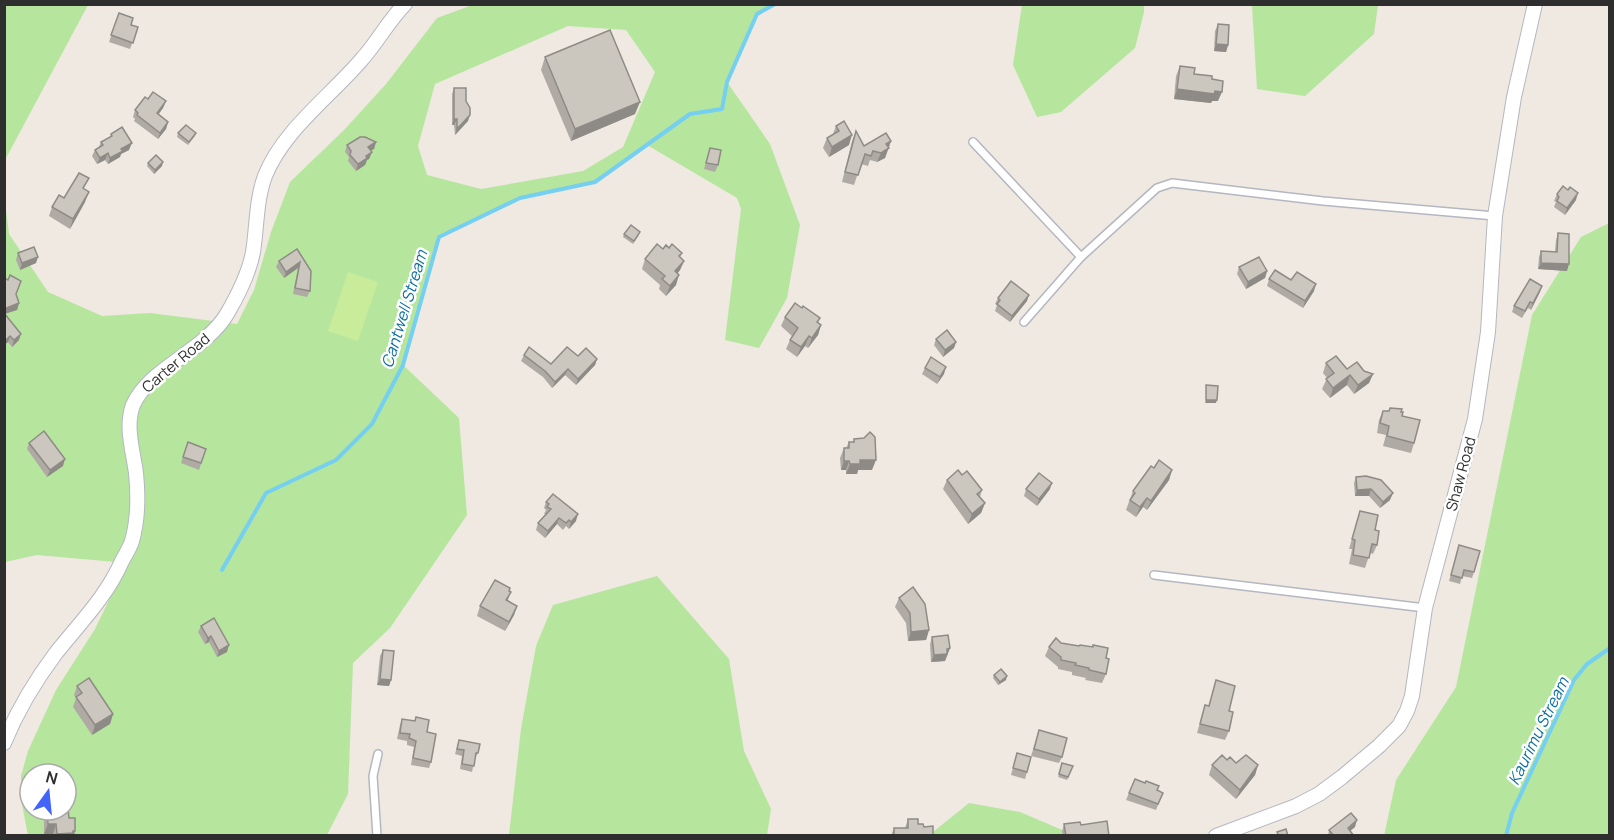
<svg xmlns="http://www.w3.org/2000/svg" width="1614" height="840" viewBox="0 0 1614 840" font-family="Manrope,sans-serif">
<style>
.green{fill:#b6e59e;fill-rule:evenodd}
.pitch{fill:#c9ec9a}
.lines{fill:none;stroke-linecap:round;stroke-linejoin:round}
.stream{stroke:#75cff0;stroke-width:4}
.lane-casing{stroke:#b4b7c1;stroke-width:10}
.street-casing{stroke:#b4b7c1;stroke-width:16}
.lane{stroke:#fff;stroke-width:7}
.street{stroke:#fff;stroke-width:14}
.wall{fill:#afaba4}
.shaded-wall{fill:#8e8b86}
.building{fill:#cbc7bf;stroke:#8e8b86;stroke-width:1.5}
.labels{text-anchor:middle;stroke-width:5;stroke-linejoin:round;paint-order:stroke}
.street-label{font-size:15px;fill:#2e2e2e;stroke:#fff}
.water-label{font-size:16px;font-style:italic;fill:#0d6fa3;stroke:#fff}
</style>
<rect width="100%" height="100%" fill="#efe9e1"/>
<!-- green -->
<g class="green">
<polygon points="5,4 88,5 5,160 4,5"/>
<path d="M 475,4 L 775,4 L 757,14 L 727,82 L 770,144 L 800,225 L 787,298 L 759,348 L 725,340 L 741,209 L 737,198 L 647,145 L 595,182 L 520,198 L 439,237 L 403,365 L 459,418 L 467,515 L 390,628 L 353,663 L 348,794 L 327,835 L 28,836 L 22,804 L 21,776 L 28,751 L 56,690 L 95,629 L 127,563 L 37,555 L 5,562 L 4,193 L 9,234 L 48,292 L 102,316 L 150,313 L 237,324 L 254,290 L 271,232 L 290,182 L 344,130 L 386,84 L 437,18 ZM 568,26 L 626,30 L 655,72 L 623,147 L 583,171 L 481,189 L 427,175 L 418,146 L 435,84 ZM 30,774 L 66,774 L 66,810 L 30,810 Z"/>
<polygon points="1022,5 1144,5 1144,12 1135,48 1061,112 1037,117 1013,65"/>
<polygon points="1252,5 1252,4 1378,5 1374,34 1305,96 1257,89"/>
<polygon points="1609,223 1609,835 1384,836 1396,780 1456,687 1532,315 1581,237"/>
<polygon points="657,576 729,659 744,751 771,809 767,835 509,835 521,729 536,646 553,605"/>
<polygon points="969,803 1020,812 1074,835 928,836"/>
</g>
<!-- pitch -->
<polygon class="pitch" points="348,272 378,282 358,341 328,331"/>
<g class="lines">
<!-- stream -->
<g class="stream">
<polyline points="222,570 266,493 336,460 372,424 403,365 439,237 520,198 595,182 690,114 722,109 727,82 757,14 775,4"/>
<polyline points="1506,836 1512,813 1574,680 1587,664 1610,648"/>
</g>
<defs>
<g id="lane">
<polyline points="973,142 1081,257"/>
<polyline points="1024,322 1081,257 1157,188 1172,183 1323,201 1495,216"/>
<polyline points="1154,575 1425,608"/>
<polyline points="377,836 373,776 378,754"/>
</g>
<g id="street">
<path d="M 4,743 C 17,711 35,681 56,653 C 79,624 107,596 122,561 C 125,555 130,548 132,541 C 138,520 138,493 136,473 C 133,451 125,426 133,405 C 149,368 204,352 227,314 C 238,295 249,274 253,252 C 257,227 256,200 265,176 C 283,130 332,95 363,58 C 378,41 389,20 405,4"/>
<polyline points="1216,836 1296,806 1319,794 1342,777 1379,746 1399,726 1407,711 1412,696 1425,608 1475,419 1488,332 1495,216 1514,97 1535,4"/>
</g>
</defs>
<!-- lane casing -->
<use href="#lane" class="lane-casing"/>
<!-- street casing -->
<use href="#street" class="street-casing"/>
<!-- lane -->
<use href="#lane" class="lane"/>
<!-- street -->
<use href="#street" class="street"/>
</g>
<!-- wall -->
<g class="wall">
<polygon points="119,13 131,25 138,27 130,49 109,42"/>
<polygon points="1218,24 1228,45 1226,52 1214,51 1215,31"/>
<polygon points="545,57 635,114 571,141 541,70"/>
<polygon points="1180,66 1194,74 1212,79 1218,101 1212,101 1211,103 1174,99 1176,76"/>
<polygon points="454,88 468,121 455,135 454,125 452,125 452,94"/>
<polygon points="148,99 166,101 163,108 158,115 168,122 166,129 158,139 134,121 135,119 133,117 135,110"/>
<polygon points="836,126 849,145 829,157 823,148 827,138 833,134"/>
<polygon points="856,131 864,146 891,141 885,158 877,162 870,160 868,166 861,164 854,185 842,182 852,141"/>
<polygon points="178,133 195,136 188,145 177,137"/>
<polygon points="111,134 129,150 121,154 120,157 108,164 105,160 97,164 92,156 95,150 99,147 101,142 110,137"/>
<polygon points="376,142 374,149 371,150 372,152 369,159 367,160 365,165 356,171 348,161 349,157 345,152 347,145"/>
<polygon points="710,148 718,165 715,172 704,169"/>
<polygon points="148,163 162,166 154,174 147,166"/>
<polygon points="84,189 85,202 70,229 49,216 52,207 64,198"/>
<polygon points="1557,194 1576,200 1565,215 1554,207 1556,202 1554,201"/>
<polygon points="1558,233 1567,271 1538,269 1539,257 1541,251 1555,252 1556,240"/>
<polygon points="624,234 639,235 633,244 623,237"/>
<polygon points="669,248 682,253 680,257 684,261 680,270 677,274 676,285 666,296 659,289 660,285 642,269 645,259 663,249"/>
<polygon points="297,249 310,291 307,297 293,294 298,268 284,278 276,267 279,261"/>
<polygon points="18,253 36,263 20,270 16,260"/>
<polygon points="1239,267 1267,271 1265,278 1246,289 1237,274"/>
<polygon points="4,278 16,294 19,303 17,310 5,314 19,340 12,347 8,342 4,345"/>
<polygon points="1269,279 1314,291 1303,308 1267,286"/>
<polygon points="1542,286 1531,310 1528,308 1522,318 1512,312 1514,306"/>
<polygon points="998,298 1027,301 1010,322 995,311 997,305 995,304"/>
<polygon points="802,308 820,318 818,323 821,325 818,335 808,348 805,346 797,357 786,349 790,340 792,336 781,326 785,317"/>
<polygon points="936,339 956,342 954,348 943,357 934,345"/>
<polygon points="524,355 551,364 578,356 597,359 595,365 576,385 565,375 552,388 543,377 521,361"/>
<polygon points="1326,363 1347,369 1364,371 1373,374 1369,383 1354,394 1347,385 1330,398 1322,389 1327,378 1323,373"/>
<polygon points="925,368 944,374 937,384 922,374"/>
<polygon points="1383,411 1401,412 1414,443 1411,453 1383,446 1386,435 1377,433 1379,420"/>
<polygon points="854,439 872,470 858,470 857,474 846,474 846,470 841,470 840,458 844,448 846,448 849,442 853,442"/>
<polygon points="188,442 206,449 199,470 181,463"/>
<polygon points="29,443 63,466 47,477 27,449"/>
<polygon points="1154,468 1172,470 1169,480 1147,510 1143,507 1136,517 1126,510 1133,491"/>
<polygon points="962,475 982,490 980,497 985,503 981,513 968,524 943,489 947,480"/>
<polygon points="1356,477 1390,500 1380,508 1369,496 1355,496 1354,483"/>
<polygon points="1026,489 1050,489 1037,506 1024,496"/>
<polygon points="546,502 576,521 569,529 566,526 563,530 557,524 545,538 536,530 538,523 546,514 544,514 546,510 544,508"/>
<polygon points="1360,511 1377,545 1373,554 1370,553 1365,568 1349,564 1352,549 1349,549"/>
<polygon points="1459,545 1474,572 1472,578 1462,576 1460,584 1449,581"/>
<polygon points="509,591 511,592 508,600 517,606 514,615 505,631 477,616 480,606"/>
<polygon points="899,598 929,630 926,640 908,641 906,623 895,607"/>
<polygon points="201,626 227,652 217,657 209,642 205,644 198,632"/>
<polygon points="932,637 950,648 945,661 931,662 930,644"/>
<polygon points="1061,643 1106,658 1106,674 1102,683 1085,680 1086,678 1072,675 1072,672 1058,669 1058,667 1045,656 1049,647"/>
<polygon points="383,650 391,680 389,686 377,685 380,656"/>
<polygon points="994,675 1006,680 998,685 993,678"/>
<polygon points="1216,680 1229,711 1229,731 1225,740 1197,733 1205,705 1209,706"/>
<polygon points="77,686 113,714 110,724 92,735 73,707 76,698 74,695"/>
<polygon points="402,719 427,732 431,762 429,768 411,765 414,747 407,745 407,741 397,739 400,725"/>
<polygon points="1039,730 1062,757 1059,763 1031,756"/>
<polygon points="459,740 478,753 475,758 472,772 460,769 462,756 455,754"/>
<polygon points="1017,753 1027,772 1025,779 1011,775"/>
<polygon points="1227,760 1236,763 1258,765 1255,775 1236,799 1209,775 1212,765"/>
<polygon points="1062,763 1073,766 1067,780 1058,777"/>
<polygon points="1135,779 1163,793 1156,810 1126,800"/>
<polygon points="47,810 69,818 74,836 53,836 53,834 44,834 44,819"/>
<polygon points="908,819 924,827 933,836 891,836 894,828 905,828"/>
<polygon points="1064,824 1081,825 1109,836 1063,836 1062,831"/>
<polygon points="1355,827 1350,831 1354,836 1328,836 1329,830"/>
</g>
<!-- shaded-wall -->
<g class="shaded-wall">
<polygon points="1216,44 1228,45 1226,52 1214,51"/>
<polygon points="1177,89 1215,91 1222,92 1218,101 1212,101 1211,103 1174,99"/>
<polygon points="166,101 163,108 154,120 157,113"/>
<polygon points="640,102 635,114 571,141 575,129"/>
<polygon points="470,115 468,121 455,135 457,129"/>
<polygon points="454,119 457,119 454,125 452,125"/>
<polygon points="168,122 166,129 158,139 160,133"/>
<polygon points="852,135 849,145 829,157 832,147"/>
<polygon points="891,141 885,158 877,162 881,153 886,144"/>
<polygon points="376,142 374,149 366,153 368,147"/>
<polygon points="132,143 129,150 121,154 120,157 108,164 110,158 121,149"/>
<polygon points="372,152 369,159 367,160 365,165 356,171 358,164 366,156"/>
<polygon points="108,153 105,160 97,164 100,158"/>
<polygon points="163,162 162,166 154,174 155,170"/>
<polygon points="89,192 85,202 70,229 73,219"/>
<polygon points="1578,193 1576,200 1565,215 1567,208"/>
<polygon points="38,257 36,263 20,270 22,263"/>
<polygon points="684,261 680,270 671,281 675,271"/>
<polygon points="300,262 298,268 284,278 286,272"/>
<polygon points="1541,263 1569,264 1567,271 1538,269"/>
<polygon points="1267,271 1265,278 1246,289 1248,282"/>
<polygon points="679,275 676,285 666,296 670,286"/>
<polygon points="1316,284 1314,291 1303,308 1305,301"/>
<polygon points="1542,286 1540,292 1531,310 1533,303"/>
<polygon points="1029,295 1027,301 1010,322 1012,316"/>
<polygon points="19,303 17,310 4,314 4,309"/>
<polygon points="821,325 818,335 808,348 812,338"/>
<polygon points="21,334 19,340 12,347 14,340"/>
<polygon points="10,336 8,342 4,345 6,340"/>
<polygon points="809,336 805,346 797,357 801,347"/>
<polygon points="956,342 954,348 943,357 945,350"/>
<polygon points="597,359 595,365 576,385 578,379"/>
<polygon points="946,367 944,374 937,384 940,377"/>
<polygon points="568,369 565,375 552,388 555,382"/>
<polygon points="1373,374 1369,383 1354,394 1358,385"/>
<polygon points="1350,375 1347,385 1330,398 1333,388"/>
<polygon points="1206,400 1217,400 1216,403 1205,403"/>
<polygon points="65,459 63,466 47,477 50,470"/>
<polygon points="860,460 876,460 872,470 858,470 857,474 846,474 850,464"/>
<polygon points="844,461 849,461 846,470 841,470"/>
<polygon points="1172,470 1169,480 1147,510 1151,501"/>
<polygon points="1052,483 1050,489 1037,506 1039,499"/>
<polygon points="1371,489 1369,496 1355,496 1357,490"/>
<polygon points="1393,493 1390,500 1380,508 1383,502"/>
<polygon points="1147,498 1143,507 1136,517 1140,507"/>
<polygon points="985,503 981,513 968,524 972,514"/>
<polygon points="578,514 576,521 569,529 571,522"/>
<polygon points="559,518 557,524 545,538 548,531"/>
<polygon points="517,606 514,615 505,631 509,622"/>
<polygon points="929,630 926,640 908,641 911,632"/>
<polygon points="211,636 209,642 205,644 208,638"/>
<polygon points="229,645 227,652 217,657 219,651"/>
<polygon points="950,648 945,661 931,662 934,655 947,649"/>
<polygon points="1007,676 1006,680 998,685 1000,682"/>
<polygon points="380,679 391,680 389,686 377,685"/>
<polygon points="113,714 110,724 92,735 95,725"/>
<polygon points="1258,765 1255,775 1236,799 1240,790"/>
<polygon points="1357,820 1355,827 1345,835 1348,828"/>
<polygon points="48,824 56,824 53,834 44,834"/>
<polygon points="75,831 74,836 56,836 57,834"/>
</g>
<!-- building -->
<g class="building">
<polygon points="119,13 133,18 131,25 138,27 133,43 111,35"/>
<polygon points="1218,24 1229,25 1228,45 1216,44"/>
<polygon points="610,30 640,102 575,129 545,57"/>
<polygon points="1180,66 1195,68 1194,74 1212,76 1212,79 1223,81 1222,92 1215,91 1214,94 1177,89"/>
<polygon points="454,88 466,88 466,101 470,108 470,115 457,129 457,119 454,119"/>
<polygon points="153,92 166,101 157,113 168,122 160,133 137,115 138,113 135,110 145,97 148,99"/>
<polygon points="844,121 852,135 832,147 827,138 839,131 836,126"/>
<polygon points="186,125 196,133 189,142 178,133"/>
<polygon points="122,127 132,143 121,149 123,151 110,158 108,153 100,158 95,150 103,145 101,142 112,136 111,134"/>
<polygon points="856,131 864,146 886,133 891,141 886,144 889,148 881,153 873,151 871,156 865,154 858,175 845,172"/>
<polygon points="360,137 365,137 376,142 368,147 372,152 366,156 367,158 358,164 350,155 351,151 347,145"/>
<polygon points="710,148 721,150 718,165 706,163"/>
<polygon points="156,155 163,162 155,170 148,163"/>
<polygon points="79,173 89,178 83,188 89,192 73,219 52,207 59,195 64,198"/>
<polygon points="1563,186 1568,190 1570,187 1578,193 1567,208 1557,201 1559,197 1557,194"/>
<polygon points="631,225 640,232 634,241 624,234"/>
<polygon points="1558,233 1569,234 1569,264 1541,263 1541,251 1557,252"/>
<polygon points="657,244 663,249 666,245 669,248 672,244 682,253 679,256 684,261 675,271 679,275 670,286 662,279 665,276 645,259"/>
<polygon points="34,247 38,257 22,263 18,253"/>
<polygon points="297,249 311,271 310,291 295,288 300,262 286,272 279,261"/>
<polygon points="1259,257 1267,271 1248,282 1239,267"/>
<polygon points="1275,270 1291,280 1297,272 1316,284 1305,301 1269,279"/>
<polygon points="10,275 21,281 16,294 19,303 4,309 4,278 8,280"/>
<polygon points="1530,279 1542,286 1533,303 1530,302 1525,311 1514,306"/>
<polygon points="1011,281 1029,295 1012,316 997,304 1000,300 998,298"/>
<polygon points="795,303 802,308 803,306 820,318 817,322 821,325 812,338 809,336 801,347 790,340 798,328 785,317"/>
<polygon points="4,313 21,334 14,340 10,336 6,340 4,338"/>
<polygon points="947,330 956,342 945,350 936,339"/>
<polygon points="529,347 551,364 567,347 578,356 586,348 597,359 578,379 568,369 555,382 545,371 524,355"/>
<polygon points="1336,356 1347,369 1357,362 1364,371 1373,374 1358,385 1350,375 1333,388 1326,379 1334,373 1326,363"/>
<polygon points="931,357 946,367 940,377 925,368"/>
<polygon points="1206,385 1218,386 1217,400 1206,400"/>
<polygon points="1390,408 1402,409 1401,412 1403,412 1402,416 1420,420 1414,443 1387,436 1389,426 1380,423 1383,411 1389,411"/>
<polygon points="44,431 65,459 50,470 29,443"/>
<polygon points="870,432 875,437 876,460 860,460 860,464 850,464 849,461 844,461 844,448 849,448 849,442 854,442 854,439 864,438"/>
<polygon points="188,442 206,449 201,463 183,457"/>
<polygon points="1159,460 1172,470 1151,501 1147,498 1140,507 1130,500 1135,493 1133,491 1151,466 1154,468"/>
<polygon points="958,470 962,475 967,471 982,490 977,494 985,503 972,514 947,480"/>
<polygon points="1039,473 1052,483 1039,499 1026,489"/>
<polygon points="1366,476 1381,480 1393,493 1383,502 1371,489 1357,490 1356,477"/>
<polygon points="553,494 578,514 571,522 569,520 566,523 559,518 548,531 538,523 551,509 547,507 549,504 546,502"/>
<polygon points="1360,511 1378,515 1375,530 1379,531 1377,545 1372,544 1369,558 1353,555 1355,540 1352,539"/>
<polygon points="1459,545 1480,551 1474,572 1464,570 1462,578 1451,575"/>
<polygon points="495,580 510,588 509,591 511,592 506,600 517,606 509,622 480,606"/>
<polygon points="913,587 925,604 929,630 911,632 910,613 899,598"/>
<polygon points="214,618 229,645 219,651 211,636 208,638 201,626"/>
<polygon points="948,635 950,648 947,649 947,654 934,655 932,637"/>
<polygon points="1056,638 1061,643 1079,646 1080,645 1093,647 1093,645 1108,648 1106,658 1109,659 1106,674 1089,670 1089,668 1075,665 1076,663 1061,660 1061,657 1049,647"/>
<polygon points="383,650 394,651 391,680 380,679"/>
<polygon points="1001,669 1007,676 1000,682 994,675"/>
<polygon points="89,678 113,714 95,725 76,697 82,693 77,686"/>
<polygon points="1216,680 1235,686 1229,711 1233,712 1229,731 1200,724 1205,705 1209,706"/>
<polygon points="416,717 429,720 427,732 436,734 431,762 413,758 416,741 409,738 410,734 400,733 402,719 415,721"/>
<polygon points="1039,730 1067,738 1062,757 1034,749"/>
<polygon points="459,740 480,744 478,753 476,753 474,766 462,764 464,750 457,749"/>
<polygon points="1017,753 1031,757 1027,772 1013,768"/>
<polygon points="1222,755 1227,760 1230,757 1236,763 1246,755 1258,765 1240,790 1212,765"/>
<polygon points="1062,763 1073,766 1068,777 1059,774"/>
<polygon points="1135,779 1145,783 1146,781 1159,786 1157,790 1163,793 1158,804 1129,793"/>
<polygon points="66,809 68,809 69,818 75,818 75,831 73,831 73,833 57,834 56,824 48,824 47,810 66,810"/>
<polygon points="1351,813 1357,820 1348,828 1354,836 1334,836 1329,830"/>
<polygon points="908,819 918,819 918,824 923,824 924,827 933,826 933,836 894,836 894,828 908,828"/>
<polygon points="1107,821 1109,836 1066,836 1064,824 1080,822 1081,825"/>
<polygon points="1286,829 1288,836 1279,836 1277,832"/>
</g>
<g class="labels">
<!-- street labels -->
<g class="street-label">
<text transform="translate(176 363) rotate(-40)" y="5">Carter Road</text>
<text transform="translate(1461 474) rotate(-75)" y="5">Shaw Road</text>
</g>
<!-- water labels -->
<g class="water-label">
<text transform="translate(404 309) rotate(-73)" y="6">Cantwell Stream</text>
<text transform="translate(1538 731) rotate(-64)" y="6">Kaurimu Stream</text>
</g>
</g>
<!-- border -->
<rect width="1614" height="840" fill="none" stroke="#2e2e2e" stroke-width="12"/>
<!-- north arrow -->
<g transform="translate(48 792) rotate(15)"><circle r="28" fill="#ffffff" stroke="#ababab" stroke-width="1.5"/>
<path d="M0-4.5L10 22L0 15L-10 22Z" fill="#4264fb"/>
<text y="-9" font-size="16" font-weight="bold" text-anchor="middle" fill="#2e2e2e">N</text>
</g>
</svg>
